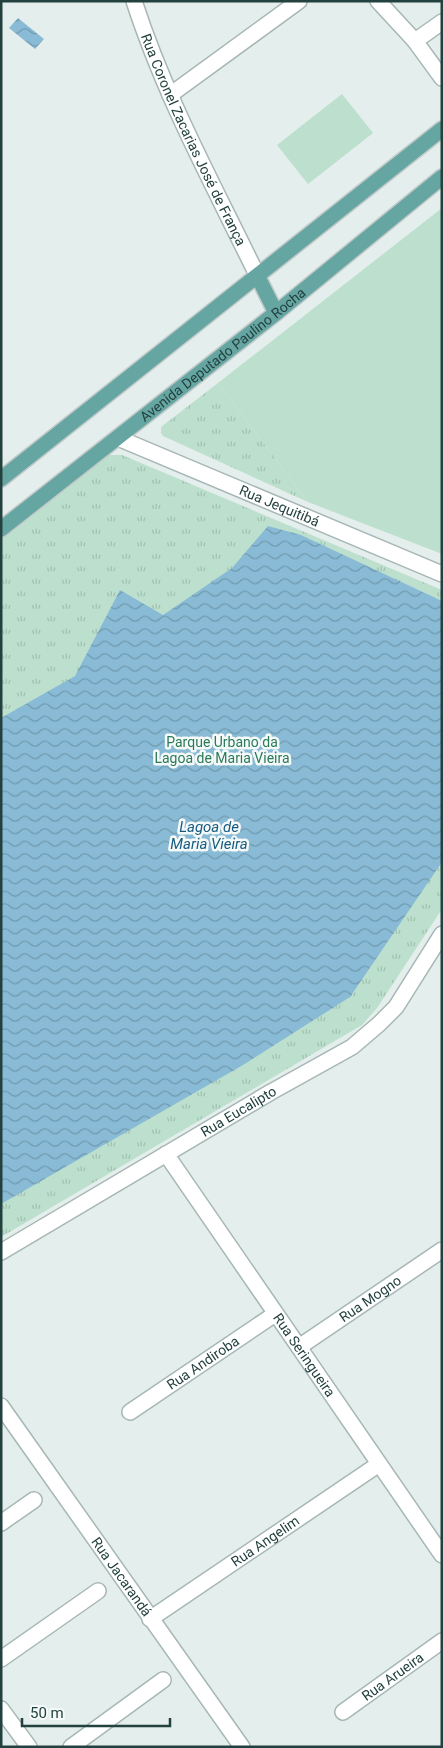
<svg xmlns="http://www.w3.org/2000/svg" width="443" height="1748" viewBox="0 0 443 1748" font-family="Roboto,sans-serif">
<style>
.grass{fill:#bce0cd}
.park{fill:url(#park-tufts)}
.water{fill:url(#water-waves)}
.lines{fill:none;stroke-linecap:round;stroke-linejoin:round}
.minor-casing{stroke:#a6b7b5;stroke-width:18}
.major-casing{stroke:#c1cac9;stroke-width:18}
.minor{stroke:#fff;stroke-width:15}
.major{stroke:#66a6a2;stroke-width:15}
.labels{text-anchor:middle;stroke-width:5;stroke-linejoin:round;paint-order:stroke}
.street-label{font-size:14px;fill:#22413f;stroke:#f5faf9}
.park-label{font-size:14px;fill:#2a7a59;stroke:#f5faf9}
.water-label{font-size:15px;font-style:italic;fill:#185b81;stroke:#f5faf9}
</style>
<defs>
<pattern id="park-tufts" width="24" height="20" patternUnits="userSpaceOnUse" patternTransform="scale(1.25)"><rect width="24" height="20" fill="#bce0cd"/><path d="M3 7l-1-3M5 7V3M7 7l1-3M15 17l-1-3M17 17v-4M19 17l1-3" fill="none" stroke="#a1c1b1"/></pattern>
<pattern id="water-waves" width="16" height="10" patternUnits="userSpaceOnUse" patternTransform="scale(1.25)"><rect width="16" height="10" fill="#89bbd6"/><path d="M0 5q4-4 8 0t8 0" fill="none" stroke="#709aaf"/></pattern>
</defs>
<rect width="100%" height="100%" fill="#e4eeec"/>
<!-- grass -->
<g class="grass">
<polygon points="342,94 373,133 308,184 277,145"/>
<polygon points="442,208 442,554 308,502 218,383"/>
</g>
<!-- park -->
<g class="park">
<polygon points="218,383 308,502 163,436 161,433 161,427"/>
<polygon points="108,455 122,455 442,590 442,909 377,1008 362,1025 1,1237 1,539"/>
</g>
<!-- water -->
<g class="water">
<polygon points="18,18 44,39 35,49 9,28"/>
<polygon points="268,526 301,535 442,601 442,862 350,997 243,1065 1,1204 1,718 75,676 120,590 163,615 232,568"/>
</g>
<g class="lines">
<defs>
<g id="minor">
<path id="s1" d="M 134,1 C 165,97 214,186 258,277"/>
<polyline points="378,1 415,41 442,78"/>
<polyline points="415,41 442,22"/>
<polyline points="170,95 299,1"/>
<path id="s2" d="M 118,438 L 442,574"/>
<path id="s3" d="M 166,1154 L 442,1555"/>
<path id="s4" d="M 1,1252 L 271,1092 L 352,1047 L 379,1024 L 396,1007 L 442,934"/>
<path id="s5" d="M 299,1347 L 442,1250"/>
<path id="s6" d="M 1,1406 L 242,1747"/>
<path id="s7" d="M 130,1412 L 275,1314"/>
<polyline points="1,1523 34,1500"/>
<path id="s8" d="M 150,1619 L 379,1464"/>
<polyline points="1,1659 98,1591"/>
<polyline points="1,1709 29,1747"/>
<path id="s9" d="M 343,1712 L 442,1641"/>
<polyline points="71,1747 163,1680"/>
</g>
<g id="major">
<polyline points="258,277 276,313"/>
<polyline points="1,479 442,129"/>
<path id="s10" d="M 1,529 L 276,313 L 442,177"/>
</g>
</defs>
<!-- minor casing -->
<use href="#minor" class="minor-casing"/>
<!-- major casing -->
<use href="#major" class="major-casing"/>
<!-- minor -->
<use href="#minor" class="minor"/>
<!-- major -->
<use href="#major" class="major"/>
</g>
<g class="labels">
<!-- street labels -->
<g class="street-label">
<text dy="5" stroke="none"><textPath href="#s1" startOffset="151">Rua Coronel Zacarias José de França</textPath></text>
<text dy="5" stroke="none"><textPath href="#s10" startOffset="282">Avenida Deputado Paulino Rocha</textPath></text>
<text dy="5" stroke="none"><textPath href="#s2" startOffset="175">Rua Jequitibá</textPath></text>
<text dy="5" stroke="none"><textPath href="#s4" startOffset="276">Rua Eucalipto</textPath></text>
<text dy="5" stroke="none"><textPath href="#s5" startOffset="86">Rua Mogno</textPath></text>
<text dy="5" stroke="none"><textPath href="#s3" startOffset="244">Rua Seringueira</textPath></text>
<text dy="5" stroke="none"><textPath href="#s7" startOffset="88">Rua Andiroba</textPath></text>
<text dy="5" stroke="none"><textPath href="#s8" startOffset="139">Rua Angelim</textPath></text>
<text dy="5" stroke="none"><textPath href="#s6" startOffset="209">Rua Jacarandá</textPath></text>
<text dy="5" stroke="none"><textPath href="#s9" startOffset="61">Rua Arueira</textPath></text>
</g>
<!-- park labels -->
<g class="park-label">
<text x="222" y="747">Parque Urbano da<tspan x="222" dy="16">Lagoa de Maria Vieira</tspan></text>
</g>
<!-- water labels -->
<g class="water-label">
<text x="209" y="832">Lagoa de<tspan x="209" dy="17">Maria Vieira</tspan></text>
</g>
</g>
<!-- border -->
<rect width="443" height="1748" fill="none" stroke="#22413f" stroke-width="5"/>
<!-- scale -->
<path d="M22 1718v8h148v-8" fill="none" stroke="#22413f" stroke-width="2.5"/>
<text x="30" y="1718" font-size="15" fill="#22413f" stroke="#f5faf9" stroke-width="4" paint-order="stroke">50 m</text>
</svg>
